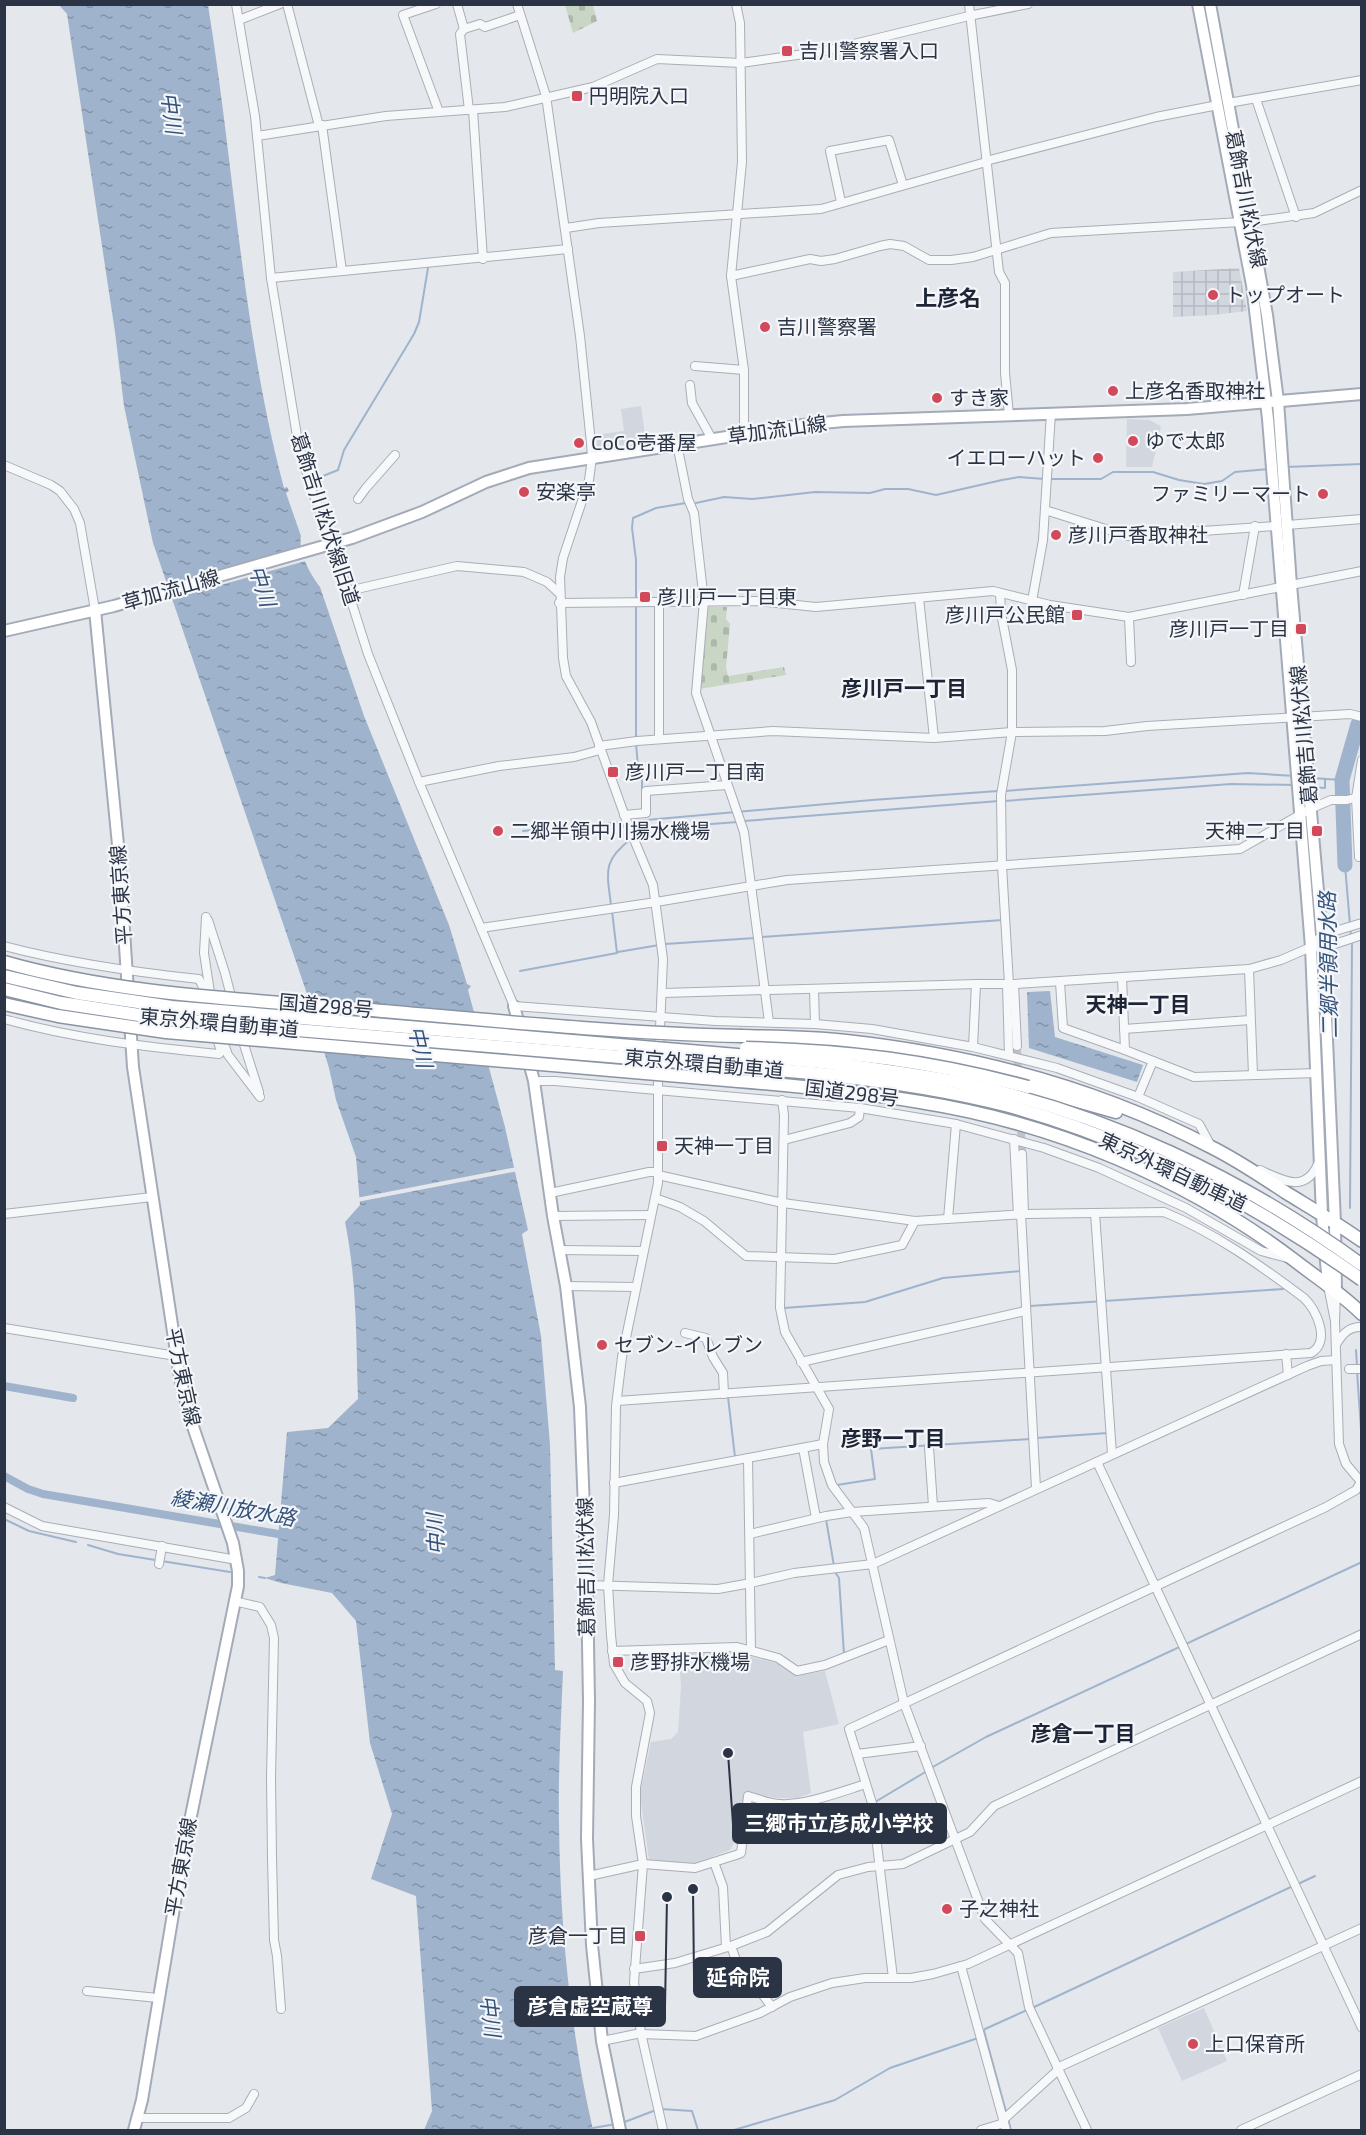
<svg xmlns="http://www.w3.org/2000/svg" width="1366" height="2135" viewBox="0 0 1366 2135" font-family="'Exo 2','Noto Sans JP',sans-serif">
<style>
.built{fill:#d2d6de}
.industrial{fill:url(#industrial-grid)}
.cemetery{fill:url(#cemetery-stones)}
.water{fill:url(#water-ripples)}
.pier{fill:#e4e7ec}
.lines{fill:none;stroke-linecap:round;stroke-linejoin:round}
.stream{stroke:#9fb4cc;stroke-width:2}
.canal{stroke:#9fb4cc;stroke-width:8}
.river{stroke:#9fb4cc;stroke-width:15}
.minor-tunnel{stroke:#bfc3cb;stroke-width:8;stroke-dasharray:8 4;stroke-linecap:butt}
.minor-casing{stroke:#a9aeb7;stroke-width:10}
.major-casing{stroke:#a3abb8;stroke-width:14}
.highway-casing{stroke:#8b94a3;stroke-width:15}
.minor{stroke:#f7f8fa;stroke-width:8}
.major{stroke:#fff;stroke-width:10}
.highway{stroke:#fff;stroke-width:12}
.highway-bridge-casing{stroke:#8b94a3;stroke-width:15;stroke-linecap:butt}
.highway-bridge{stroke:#fff;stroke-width:12}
.poi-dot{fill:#d1495b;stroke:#f4f6f9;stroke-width:2}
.labels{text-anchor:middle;stroke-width:4.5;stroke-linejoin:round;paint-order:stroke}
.poi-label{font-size:20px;fill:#2b3445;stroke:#f4f6f9;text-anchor:start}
.street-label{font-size:20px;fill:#2b3445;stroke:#f4f6f9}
.water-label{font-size:21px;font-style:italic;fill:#34527a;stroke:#f4f6f9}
.neighbourhood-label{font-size:21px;font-weight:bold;fill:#1d2536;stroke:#f4f6f9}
.quarter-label{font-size:22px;font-weight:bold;fill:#1d2536;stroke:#f4f6f9}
.leader{fill:none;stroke:#2b3445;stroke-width:2}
.callout-dot{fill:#2b3445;stroke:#f4f6f9;stroke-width:2}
.callout{fill:#2b3445;stroke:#2b3445;stroke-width:2}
.callout-label{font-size:21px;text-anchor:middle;font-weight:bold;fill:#fff}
</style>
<defs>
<pattern id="industrial-grid" width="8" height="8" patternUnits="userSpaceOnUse" patternTransform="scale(1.5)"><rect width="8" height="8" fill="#d2d6de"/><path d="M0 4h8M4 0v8" fill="none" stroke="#b4b8c0"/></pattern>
<pattern id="cemetery-stones" width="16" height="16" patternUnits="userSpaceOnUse" patternTransform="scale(1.5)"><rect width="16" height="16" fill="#c9d6c5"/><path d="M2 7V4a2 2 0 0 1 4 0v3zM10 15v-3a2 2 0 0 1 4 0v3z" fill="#adb8ab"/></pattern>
<pattern id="water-ripples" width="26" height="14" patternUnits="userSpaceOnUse" patternTransform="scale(1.5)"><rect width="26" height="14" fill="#9fb4cc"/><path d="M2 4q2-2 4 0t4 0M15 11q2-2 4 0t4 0" fill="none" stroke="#8293a7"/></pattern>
</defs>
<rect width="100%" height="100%" fill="#e4e7ec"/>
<!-- built -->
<g class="built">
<polygon points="641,406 646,441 596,449 594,435 624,431 621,409"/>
<polygon points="1127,419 1149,420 1161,426 1152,467 1126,467"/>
<polygon points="727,1651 783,1665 797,1676 825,1671 839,1724 803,1732 811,1793 798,1798 776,1798 746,1791 740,1833 730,1850 693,1864 649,1860 640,1794 651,1742 671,1739 678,1732 681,1687 679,1655"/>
<polygon points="1204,2008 1227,2061 1182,2081 1158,2028"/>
</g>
<!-- industrial -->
<polygon class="industrial" points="1239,268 1247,311 1213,315 1173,317 1173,272"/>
<!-- cemetery -->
<g class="cemetery">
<polygon points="565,5 593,5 597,21 573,33"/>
<polygon points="709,607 727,607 726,619 730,624 726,667 728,676 784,667 786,675 699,689 707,609"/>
</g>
<!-- water -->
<g class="water">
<path d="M 59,5 L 208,5 C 234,165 242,330 284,488 L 287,487 L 289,491 L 286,493 L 301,536 C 298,552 310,574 320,587 L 364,716 L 449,925 L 467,984 L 471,986 L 468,990 L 505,1127 L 528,1230 L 522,1234 L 541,1336 L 550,1445 L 555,1670 L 563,1671 C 561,1722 558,1772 559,1822 C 560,1926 570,2029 593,2130 L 424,2130 L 432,2111 L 416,1896 L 371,1879 L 392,1814 L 370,1743 L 356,1621 L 332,1593 L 281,1583 L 265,1578 L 275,1575 L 287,1432 L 328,1428 L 358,1399 C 356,1340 357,1280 345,1222 L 360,1205 L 356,1157 L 336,1100 L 329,1068 L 305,988 L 153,543 L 124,406 L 115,332 L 67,14 Z"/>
<polygon points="1050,991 1055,1037 1143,1065 1137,1082 1029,1048 1027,992"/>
</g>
<!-- pier -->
<g class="pier">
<polygon points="308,557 309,560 168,600 167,598"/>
<polygon points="517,1167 518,1171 357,1202 356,1198"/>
</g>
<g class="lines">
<!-- stream -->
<g class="stream">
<polyline points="4,5 30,4"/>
<polyline points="1286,467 1362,464"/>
<polyline points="318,478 338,470 344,450 414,334 419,322 428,268"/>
<polyline points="1050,479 1101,479 1113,472 1153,472 1179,480 1204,484 1222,481 1235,472 1269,469"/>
<polyline points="696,503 724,497 752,499 815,492 870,493 885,489 908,489 936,495 1002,480 1019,477 1044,479"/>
<polyline points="636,600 636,560 632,528 633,518 656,508 686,503"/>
<polyline points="636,605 636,738"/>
<polyline points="636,743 638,767 642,767 642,806"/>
<polyline points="1312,778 1342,780"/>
<polyline points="1312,787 1325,788 1325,779"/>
<polyline points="1004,791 1248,773 1295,776"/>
<polyline points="1004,801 1231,784 1295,785"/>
<polyline points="744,821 999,801"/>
<polyline points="523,831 872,800 998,791"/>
<polyline points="636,836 645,829 738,822"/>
<polyline points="1345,865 1351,937"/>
<path d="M 611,905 C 607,872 602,861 631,839"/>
<polyline points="761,937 1003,920"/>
<polyline points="618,952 665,944 755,938"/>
<polyline points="520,971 617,953 612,911"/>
<polyline points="1350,1208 1352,942"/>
<polyline points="1030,1306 1283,1289"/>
<polyline points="784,1308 865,1302 943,1278 1021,1271"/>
<polyline points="1356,1350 1357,1366"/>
<polyline points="1357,1371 1362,1444"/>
<polyline points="728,1397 735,1457"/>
<polyline points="1036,1438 1108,1433"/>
<polyline points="851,1505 837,1485 875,1479 871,1449 1030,1439"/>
<polyline points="4,1519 29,1531 76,1542"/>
<polyline points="826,1519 834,1566"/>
<polyline points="88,1545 118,1554 230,1572"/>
<polyline points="835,1572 839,1578 844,1654"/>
<polyline points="259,1577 265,1578"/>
<polyline points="931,1768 986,1737 1362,1562"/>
<polyline points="875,1802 927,1771"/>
<polyline points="1298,1884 1315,1876"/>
<polyline points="1032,2008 1293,1886"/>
<polyline points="984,2031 1011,2130"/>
<polyline points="982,2034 985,2029 1027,2010"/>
<polyline points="661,2109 692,2111 698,2130"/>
<polyline points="622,2123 656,2110"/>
<polyline points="593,2128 616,2124"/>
<polyline points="734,2130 835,2100 890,2068 978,2038"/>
</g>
<!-- canal -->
<g class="canal">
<polyline points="4,1386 73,1398"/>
<polyline points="4,1476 28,1489 43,1494 290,1536"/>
</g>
<!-- river -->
<polyline class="river" points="1345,865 1342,780 1358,724"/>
<!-- minor-tunnel -->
<g class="minor-tunnel">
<polyline points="1017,1046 1018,1077"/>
<polyline points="1020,1107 1022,1154"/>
</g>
<defs>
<g id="minor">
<polyline points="236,4 255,116 271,278 298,442 311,488 336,553 368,654 419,782 514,1006 715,1021 815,1024 872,1029 973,1047 1057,1068 1138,1097 1199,1124 1211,1146"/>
<polyline points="287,4 319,126"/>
<polyline points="436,4 403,15 439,112"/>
<polyline points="457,4 464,29 480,24 485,27 520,15"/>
<polyline points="517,4 546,96 580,336 591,443 592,458 589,480 563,558 560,577 563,658 566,676 591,722 628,825 653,885 663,959 659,1052"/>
<polyline points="736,4 740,23 742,162 731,276 744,370 744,434"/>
<polyline points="969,4 999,272 1005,283 1005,373 1009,415"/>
<polyline points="239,20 280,4"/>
<polyline points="464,29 460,34 469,110"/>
<polyline points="1256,99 1296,217"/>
<polyline points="1228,103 1362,80"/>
<polyline points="473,110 483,259"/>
<polyline points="322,125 342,271"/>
<polyline points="257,136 386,116 505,107 593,87 657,59 741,63 825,51 969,16 1028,4"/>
<polyline points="986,161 1156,117 1218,105"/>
<polyline points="841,202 830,151 889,140 903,185"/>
<polyline points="1250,222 1314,213 1362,190"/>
<polyline points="566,228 599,223 821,209 986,162"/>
<polyline points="731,276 810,259 821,261 835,259 880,246 890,244 904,246 929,260 951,260 973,257 1051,233 1241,222"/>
<polyline points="271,278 568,249"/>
<polyline points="695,366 744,370"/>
<polyline points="690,385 692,403 712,439"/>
<polyline points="677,444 688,499 694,513 704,601 696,693 744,832 769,1022"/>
<polyline points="4,465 51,485 60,491 74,509 80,523 95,610"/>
<polyline points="358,499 366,488 395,455"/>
<polyline points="1045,510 1128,536 1276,526"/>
<polyline points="1287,525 1362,519"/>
<polyline points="348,591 457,566 524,572 547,582 559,593"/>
<polyline points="1000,593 1001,613 1012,670 1012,732 1001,795 1002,866 1009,984"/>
<polyline points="1243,595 1255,526"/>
<polyline points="919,598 934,738"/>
<polyline points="1032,601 1043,540 1051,413"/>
<polyline points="659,602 659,739"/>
<polyline points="559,603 756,601 816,607 993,591 1050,605 1129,617 1362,571"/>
<polyline points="1129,617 1131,662"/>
<polyline points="599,746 637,741 773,731 934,738 1012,732 1105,731 1147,726 1350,714 1362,717"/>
<polyline points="419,782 499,766 574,757 600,750"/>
<polyline points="624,815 646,813 646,791 727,785"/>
<polyline points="1359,857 1356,798 1362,760"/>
<polyline points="206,917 204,953 211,999"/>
<polyline points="208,920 225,973 232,1000"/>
<polyline points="481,928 656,902 787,880 1240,849 1310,809 1331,800 1347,800 1362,796"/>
<path d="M 4,946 C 68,963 133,972 199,979 L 202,985 L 221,1052 L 219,1054 C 147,1047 75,1039 4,1019"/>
<polyline points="1319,948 1323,948 1362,935"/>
<polyline points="1249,969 1253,1075"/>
<polyline points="1122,977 1125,1050 1194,1077 1317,1073"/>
<polyline points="1060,982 1063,1028 1125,1050"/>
<polyline points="1007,984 1009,1055"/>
<polyline points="1014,984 1017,1046"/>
<polyline points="814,989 815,1024"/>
<polyline points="663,993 976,984 1014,984 1249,969 1281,960 1311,947 1322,935 1362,923"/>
<polyline points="1124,1029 1250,1020"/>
<polyline points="241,1035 259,1092"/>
<polyline points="222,1038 228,1055 260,1097"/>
<polyline points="973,1047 976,984"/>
<polyline points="658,1070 658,1183 622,1357 616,1406 614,1515 608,1585 611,1635 614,1664 625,1683 647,1701 650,1713 636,1787 636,1816 643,1864 634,1982 641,2033 663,2130"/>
<polyline points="534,1081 555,1081 860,1108 956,1124 1044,1148 1099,1168 1186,1208 1261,1251 1287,1258"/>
<polyline points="1138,1097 1153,1061"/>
<polyline points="782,1100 784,1115 780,1308 785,1332 829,1409 823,1444 824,1462 832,1485 864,1528 904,1703"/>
<polyline points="1014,1139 1018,1215"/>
<polyline points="784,1140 850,1123 859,1117 860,1108"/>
<polyline points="1022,1154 1024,1214"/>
<path d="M 1260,1170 C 1282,1180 1305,1194 1318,1164"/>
<polyline points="550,1193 649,1172 658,1172"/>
<polyline points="655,1198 680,1207 704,1221 746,1256 835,1259 902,1245 915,1221"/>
<polyline points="1095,1213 1112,1454"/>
<polyline points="4,1214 152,1197"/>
<polyline points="1021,1214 1036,1488"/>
<polyline points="553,1216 651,1215"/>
<polyline points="948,1219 956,1124"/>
<polyline points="560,1250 642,1251"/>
<polyline points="566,1286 635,1287"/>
<polyline points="1328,1286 1335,1321 1336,1292"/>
<polyline points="1335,1321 1339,1444 1346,1464 1362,1483"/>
<polyline points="4,1328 176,1356"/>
<polyline points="685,1333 706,1338 713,1357 723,1373 724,1394"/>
<path d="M 1337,1343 C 1343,1333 1350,1326 1362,1327"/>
<polyline points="1286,1354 1288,1375"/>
<polyline points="801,1362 1025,1311"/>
<polyline points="1349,1369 1362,1369"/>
<path d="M 617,1401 L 1311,1353 C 1331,1342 1317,1310 1304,1298 C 1260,1265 1215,1233 1164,1212 L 1024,1214 L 915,1221 L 783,1203 L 658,1175"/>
<polyline points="929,1447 933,1506"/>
<polyline points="803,1448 816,1518"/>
<polyline points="748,1458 751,1650"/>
<polyline points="1097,1462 1362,2028"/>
<polyline points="614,1483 823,1444"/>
<polyline points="4,1507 42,1526 237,1560"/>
<polyline points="750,1534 826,1516 852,1512 989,1503 999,1506"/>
<polyline points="159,1564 162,1546"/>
<polyline points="587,1585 718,1589 751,1583 794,1573 873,1564 1307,1366 1321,1361 1336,1360"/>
<polyline points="234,1601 260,1607 271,1625 274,1638 271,1777 272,1858 274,1940 277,1956 281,2009"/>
<polyline points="612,1651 737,1647 778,1658 797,1671 825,1665 889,1640"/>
<polyline points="904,1703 985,1919 1018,1953 1029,2007 1087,2130"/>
<polyline points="857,1754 921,1746"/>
<polyline points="714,1862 723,1887 726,1947"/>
<path d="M 589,1876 L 643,1864 L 695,1868 L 736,1855 L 741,1853 L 748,1796 C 759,1799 770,1804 780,1804 C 804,1806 843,1791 866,1784"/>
<polyline points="731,1946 744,1983 756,1986 772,2007"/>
<polyline points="961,1966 1006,2130"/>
<polyline points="634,1969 675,1963 731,1946 767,1932 838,1875 868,1867 903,1864 970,1832 994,1806 1362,1634"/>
<polyline points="893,1978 872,1803 849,1729 1326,1507 1356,1490 1361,1482"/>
<polyline points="87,1991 158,1998"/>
<polyline points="641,2034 696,2036 760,2013 790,1997 832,1983 865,1978 911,1978 933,1974 968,1964 1362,1781"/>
<polyline points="602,2041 641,2033"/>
<polyline points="1057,2068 1362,1928"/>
<polyline points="138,2118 229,2118 246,2108 254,2094"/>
<polyline points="1003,2120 1058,2070"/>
<polyline points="981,2130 1004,2123"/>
<polyline points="1241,2130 1362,2074"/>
</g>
<g id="major">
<polyline points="1198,4 1252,285 1268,419 1311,947 1322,1215 1328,1285"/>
<polyline points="1210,4 1267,315 1278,401 1291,585 1323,948 1335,1223 1336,1292"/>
<polyline points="95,610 119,855 133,1067 180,1378 190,1418 233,1543 238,1571 238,1586 182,1860 142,2100 134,2130"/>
<polyline points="4,631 114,606 352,538 422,512 486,482 529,468 803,425 843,421 1187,409 1362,394"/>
<polyline points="514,1006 534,1081 553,1216 566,1286 580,1407 587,1585 589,1701 587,1839 592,1945 602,2041 620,2130"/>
</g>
<g id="highway">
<path d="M 742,1036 C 776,1037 812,1037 846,1041 C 973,1055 1098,1088 1211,1147 C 1237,1160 1261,1176 1285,1192 C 1311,1208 1337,1223 1362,1241"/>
<path d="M 738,1081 C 799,1086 859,1092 920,1102 C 1053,1123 1186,1178 1294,1260 C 1317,1278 1341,1293 1362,1314"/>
<polyline points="1028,1087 1116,1112"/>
</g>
</defs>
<!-- minor casing -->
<use href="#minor" class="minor-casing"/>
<!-- major casing -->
<use href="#major" class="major-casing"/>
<!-- highway casing -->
<use href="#highway" class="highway-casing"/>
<!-- minor -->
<use href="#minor" class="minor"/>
<!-- major -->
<use href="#major" class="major"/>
<!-- highway -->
<use href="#highway" class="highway"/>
<defs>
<g id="highway-bridge">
<path d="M 4,962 C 120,995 242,999 360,1009 C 487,1020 614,1033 742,1036"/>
<path d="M 4,976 L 77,993 L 172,1007 L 821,1062 C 868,1068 915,1074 961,1083 C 1106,1113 1242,1178 1362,1265"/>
<path d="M 4,989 L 61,1003 L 165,1019 L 812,1073 C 878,1080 944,1089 1009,1106 C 1136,1141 1255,1203 1362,1280"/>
<polyline points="4,1004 58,1016 166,1032 738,1081"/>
<path d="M 746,1048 C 846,1050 931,1061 1028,1087"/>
</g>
</defs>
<!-- highway-bridge casing -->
<use href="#highway-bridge" class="highway-bridge-casing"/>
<!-- highway-bridge -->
<use href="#highway-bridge" class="highway-bridge"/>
</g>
<!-- markers -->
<g class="poi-dot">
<rect x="781" y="45" width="12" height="12" rx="3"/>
<rect x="571" y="90" width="12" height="12" rx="3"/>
<circle cx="1213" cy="295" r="6"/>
<circle cx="765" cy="327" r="6"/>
<circle cx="1113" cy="391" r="6"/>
<circle cx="937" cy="398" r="6"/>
<circle cx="1133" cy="441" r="6"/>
<circle cx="579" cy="443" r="6"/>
<circle cx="1098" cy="458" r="6"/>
<circle cx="524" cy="492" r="6"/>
<circle cx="1323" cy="494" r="6"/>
<circle cx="1056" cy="535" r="6"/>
<rect x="639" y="591" width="12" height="12" rx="3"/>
<rect x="1071" y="609" width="12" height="12" rx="3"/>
<rect x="1295" y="623" width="12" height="12" rx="3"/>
<rect x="607" y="766" width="12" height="12" rx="3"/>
<circle cx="498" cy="831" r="6"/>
<rect x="1311" y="825" width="12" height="12" rx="3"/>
<rect x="656" y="1140" width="12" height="12" rx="3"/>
<circle cx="602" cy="1345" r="6"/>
<rect x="612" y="1656" width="12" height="12" rx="3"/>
<circle cx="947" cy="1909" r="6"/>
<rect x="634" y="1930" width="12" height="12" rx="3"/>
<circle cx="1193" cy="2044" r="6"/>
</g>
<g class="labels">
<!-- poi labels -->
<g class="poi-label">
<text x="799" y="58">吉川警察署入口</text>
<text x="589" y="103">円明院入口</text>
<text x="1225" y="302">トップオート</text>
<text x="777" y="334">吉川警察署</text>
<text x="1125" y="398">上彦名香取神社</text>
<text x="949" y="405">すき家</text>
<text x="1145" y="448">ゆで太郎</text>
<text x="591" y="450">CoCo壱番屋</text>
<text x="1086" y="465" text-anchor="end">イエローハット</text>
<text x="536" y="499">安楽亭</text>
<text x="1311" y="501" text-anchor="end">ファミリーマート</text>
<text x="1068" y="542">彦川戸香取神社</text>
<text x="657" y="604">彦川戸一丁目東</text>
<text x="1065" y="622" text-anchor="end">彦川戸公民館</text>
<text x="1289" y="636" text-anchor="end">彦川戸一丁目</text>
<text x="625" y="779">彦川戸一丁目南</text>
<text x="510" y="838">二郷半領中川揚水機場</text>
<text x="1305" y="838" text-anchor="end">天神二丁目</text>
<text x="674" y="1153">天神一丁目</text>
<text x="614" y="1352">セブン-イレブン</text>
<text x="630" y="1669">彦野排水機場</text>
<text x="959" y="1916">子之神社</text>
<text x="628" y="1943" text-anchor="end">彦倉一丁目</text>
<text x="1205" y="2051">上口保育所</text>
</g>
<!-- street labels -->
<g class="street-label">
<text transform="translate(1246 199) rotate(79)" y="7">葛飾吉川松伏線</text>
<text transform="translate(777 430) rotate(-8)" y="7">草加流山線</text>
<text transform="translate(325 519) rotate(72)" y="7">葛飾吉川松伏線旧道</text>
<text transform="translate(171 590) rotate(-16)" y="7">草加流山線</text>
<text transform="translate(1304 735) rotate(-95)" y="7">葛飾吉川松伏線</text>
<text transform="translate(121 895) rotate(-94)" y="7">平方東京線</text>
<text transform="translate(326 1006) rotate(5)" y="7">国道298号</text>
<text transform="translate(219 1023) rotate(5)" y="7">東京外環自動車道</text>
<text transform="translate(704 1064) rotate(5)" y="7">東京外環自動車道</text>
<text transform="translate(852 1093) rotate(7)" y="7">国道298号</text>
<text transform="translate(1173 1172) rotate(25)" y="7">東京外環自動車道</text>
<text transform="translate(183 1377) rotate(78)" y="7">平方東京線</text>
<text transform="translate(586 1567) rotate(-91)" y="7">葛飾吉川松伏線</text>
<text transform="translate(181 1867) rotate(-80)" y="7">平方東京線</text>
</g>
<!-- water labels -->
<g class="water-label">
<text transform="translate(171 113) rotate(82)" y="7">中川</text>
<text transform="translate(262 586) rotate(72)" y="7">中川</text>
<text transform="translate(1329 965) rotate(-91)" y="7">二郷半領用水路</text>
<text transform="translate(420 1047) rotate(77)" y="7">中川</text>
<text transform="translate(233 1508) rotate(10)" y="7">綾瀬川放水路</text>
<text transform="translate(436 1534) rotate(-93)" y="7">中川</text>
<text transform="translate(490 2016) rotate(83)" y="7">中川</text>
</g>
<!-- neighbourhood labels -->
<g class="neighbourhood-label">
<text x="904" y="696">彦川戸一丁目</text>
<text x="1138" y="1012">天神一丁目</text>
<text x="893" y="1446">彦野一丁目</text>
<text x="1083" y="1741">彦倉一丁目</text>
</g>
<!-- quarter labels -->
<g class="quarter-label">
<text x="948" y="306">上彦名</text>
</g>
</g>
<!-- callouts -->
<path class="leader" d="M728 1753L733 1824M693 1889L694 1977M667 1897L665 2007"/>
<g class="callout-dot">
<circle cx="728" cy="1753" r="6"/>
<circle cx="693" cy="1889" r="6"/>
<circle cx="667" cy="1897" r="6"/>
</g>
<g class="callout">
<rect x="733" y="1804" width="213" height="39" rx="6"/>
<rect x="694" y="1958" width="87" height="39" rx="6"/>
<rect x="515" y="1987" width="150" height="39" rx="6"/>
</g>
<g class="callout-label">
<text x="839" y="1831">三郷市立彦成小学校</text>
<text x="738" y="1985">延命院</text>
<text x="590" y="2014">彦倉虚空蔵尊</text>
</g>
<!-- border -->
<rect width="1366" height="2135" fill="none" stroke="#2b3445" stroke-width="12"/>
</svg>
